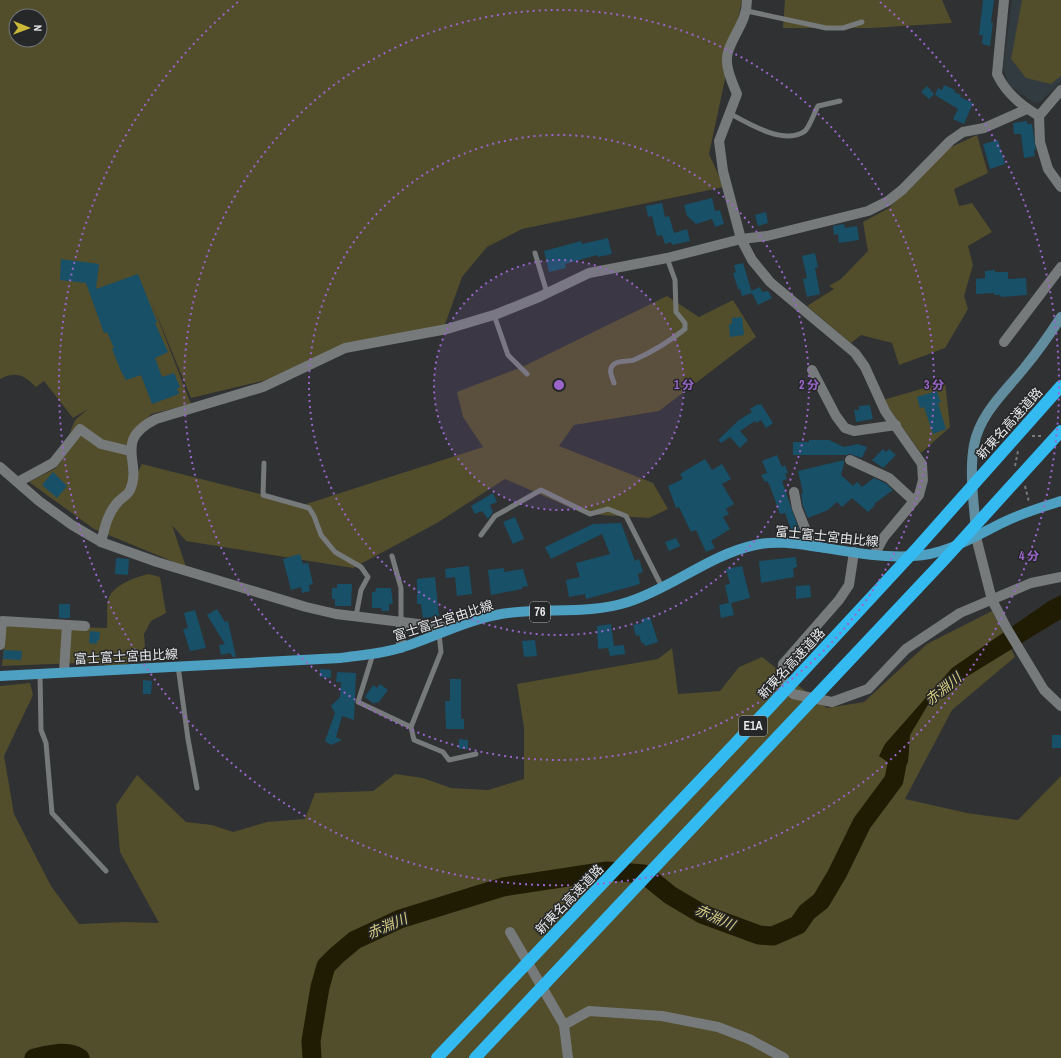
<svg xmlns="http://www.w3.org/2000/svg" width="1061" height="1058" viewBox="0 0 1061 1058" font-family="'Archivo Narrow','Noto Sans JP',sans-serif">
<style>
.built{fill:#323b3f}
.green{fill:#524d2b;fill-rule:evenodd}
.water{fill:#201c03}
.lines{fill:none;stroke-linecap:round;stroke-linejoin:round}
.river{stroke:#201c03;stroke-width:19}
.building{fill:#185068}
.path{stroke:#797b7c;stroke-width:2;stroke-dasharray:3 3;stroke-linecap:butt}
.lane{stroke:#767a7b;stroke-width:5}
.street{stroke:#767a7b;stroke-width:10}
.secondary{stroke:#628d9e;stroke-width:10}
.primary{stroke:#4ea0c2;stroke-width:10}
.highway{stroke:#33baf1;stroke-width:12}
.ring{fill:none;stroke:#9c65cc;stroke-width:2;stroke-dasharray:2 4}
.labels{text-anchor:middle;stroke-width:3;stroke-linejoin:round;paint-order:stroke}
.shield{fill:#252729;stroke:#aeafb0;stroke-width:1}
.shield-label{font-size:12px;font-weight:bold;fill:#e8e9ea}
.street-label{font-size:13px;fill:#e8e9ea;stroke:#252729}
.water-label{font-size:14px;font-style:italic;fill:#d9ce80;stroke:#252729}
.centre{fill:#9c65cc;stroke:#252729;stroke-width:2}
.ring-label{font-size:12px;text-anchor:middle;font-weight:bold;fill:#9c65cc;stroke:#252729;stroke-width:3;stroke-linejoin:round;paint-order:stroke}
</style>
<rect width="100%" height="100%" fill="#2f3133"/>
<!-- built -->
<polygon class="built" points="1012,0 1061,0 1061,82 1041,101 1034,103 1009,85 1003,68"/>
<!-- green -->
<g class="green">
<path d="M 0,0 L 742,0 L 709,154 L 724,187 L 522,229 L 487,247 L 462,277 L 443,330 L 345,348 L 287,375 L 191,398 L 151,301 L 191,404 L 151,414 L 135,435 L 132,483 L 142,464 L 303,505 L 483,447 L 463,417 L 457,392 L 522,367 L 667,296 L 699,317 L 733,300 L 756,337 L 659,411 L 574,425 L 559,446 L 653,483 L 668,509 L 649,518 L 585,514 L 505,479 L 437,523 L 353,568 L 186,541 L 172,525 L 186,567 L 94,529 L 29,482 L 56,468 L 75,420 L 88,409 L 73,418 L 44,381 L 36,387 C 24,375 16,371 0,379 ZM 16,16 L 40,16 L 40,40 L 16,40 Z"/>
<polygon points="785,0 942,0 952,23 872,28 783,28"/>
<polygon points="1022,0 1061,0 1061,76 1051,84 1026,78 1011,59"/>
<polygon points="977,135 988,173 954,189 959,206 972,203 992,232 968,246 973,265 964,296 968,309 945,348 899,365 892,343 861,335 851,343 807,306 834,289 829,286 841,279 868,251 863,222 889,208 949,148"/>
<polygon points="945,382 950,427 921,453 883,400"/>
<path d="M 149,574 L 160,577 L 166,613 L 151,621 L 144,634 L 145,648 L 135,662 L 116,666 L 78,663 L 2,666 L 6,625 L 107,628 C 108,619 106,609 108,600 C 112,585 136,577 149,574 Z"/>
<polygon points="992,611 1015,657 952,710 905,799 967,813 1018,820 1061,776 1061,1058 0,1058 0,686 30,683 33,695 4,756 14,814 51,886 79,924 125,922 159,923 120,852 116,805 137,775 186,822 212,825 233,832 267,822 305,819 315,793 373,791 395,774 423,778 451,788 488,790 524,779 524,728 517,684 658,659 672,648 678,694 720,691 739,667 762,657 827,708 864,702 927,644"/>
</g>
<!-- water -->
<polygon class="water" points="1061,595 1061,619 932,698 910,735 908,762 895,783 893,766 879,756 885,744 952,668 1049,601"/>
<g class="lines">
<!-- river -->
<g class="river">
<path d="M 34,1058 C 48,1055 68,1049 80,1058"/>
<polyline points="312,1058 311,1041 320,987 326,966 337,955 355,940 400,919 503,887 607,871 644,874 670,895 702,914 759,935 773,936 798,925 807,912 821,901 837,874 862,823 894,780 899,753"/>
</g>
</g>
<!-- building -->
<g class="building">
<polygon points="983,0 994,0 991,23 993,23 990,46 982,44 983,35 979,35"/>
<polygon points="944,85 955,90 954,92 961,95 960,97 973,103 964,124 953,119 958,109 935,95 938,88 942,90"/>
<polygon points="927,86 934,94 929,99 921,92"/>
<polygon points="1027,121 1027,124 1032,124 1036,150 1034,150 1035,156 1024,158 1021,134 1014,134 1013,123"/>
<polygon points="998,140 1005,164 990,169 983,144"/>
<polygon points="712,198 715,211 720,210 724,224 715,227 712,219 696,224 687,216 684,205"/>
<polygon points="662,203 665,217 669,216 674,233 687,229 690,241 672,245 671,242 665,244 662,235 657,236 652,216 648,217 646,206"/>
<polygon points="766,212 768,223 758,226 755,215"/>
<polygon points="844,224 845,228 857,226 859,240 839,243 838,234 834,235 833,226"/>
<polygon points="608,238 612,254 598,257 597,255 565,264 566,268 549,272 544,251 581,241 582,244"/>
<polygon points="815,253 818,267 815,268 820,294 807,297 803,279 807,278 802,256"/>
<polygon points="61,259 99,264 96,289 138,274 157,322 155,323 168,352 155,358 162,377 174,373 180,387 177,389 179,394 152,404 141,375 126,380 121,371 112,349 114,348 107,332 104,333 86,283 60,280"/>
<polygon points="743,263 752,293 742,296 740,289 738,289 733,273 736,272 734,265"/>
<polygon points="995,270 995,272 1008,272 1008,279 1026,278 1027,295 1001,297 1000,295 994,295 994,293 976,294 976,279 985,278 985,271"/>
<polygon points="760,287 762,292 768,291 772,298 758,305 751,291"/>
<polygon points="742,317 744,335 730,337 729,324 732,324 732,318"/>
<polygon points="937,391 941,403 938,403 946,429 933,434 924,407 920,408 917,397"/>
<polygon points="758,404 759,405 761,404 773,423 766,428 761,420 756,423 755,421 740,431 748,440 740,448 730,437 721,443 718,440 739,420 752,412 750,409"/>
<polygon points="870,405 873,419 856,422 854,410 859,410 859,406"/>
<polygon points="809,440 829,440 844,447 858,444 867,447 862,458 850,454 846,455 793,455 793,442 809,442"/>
<polygon points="883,449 886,452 889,449 896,455 883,468 872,460"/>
<polygon points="777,455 782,467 785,465 788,473 785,474 787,479 782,481 799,530 792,532 785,513 780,514 770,486 767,481 765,482 761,475 767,473 762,461"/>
<polygon points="705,459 712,470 722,464 731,479 722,484 734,504 726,509 729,514 723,517 730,529 711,541 715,548 706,552 696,530 691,532 679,507 676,508 668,486 683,479 680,474"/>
<polygon points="844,460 844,463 841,475 853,486 857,482 862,487 874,478 885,483 893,490 874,504 875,505 868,512 852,498 842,507 837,502 828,510 808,518 803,506 801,494 803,493 798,471"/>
<polygon points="53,472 67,486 57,498 42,485"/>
<polygon points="493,493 497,502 490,505 493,512 488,519 482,511 475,514 471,506"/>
<polygon points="515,517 524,539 513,544 503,522"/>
<polygon points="621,523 635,561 639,559 643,572 638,574 640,584 586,599 585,594 569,597 566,580 580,577 576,563 610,554 602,534 551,559 545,547 593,524"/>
<polygon points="676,538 680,546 669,551 665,542"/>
<polygon points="300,554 303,564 308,563 313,584 309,585 310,591 302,593 301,587 291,590 283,559"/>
<polygon points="796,557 797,567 793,568 794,577 761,583 759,561"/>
<polygon points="116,558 129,559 128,575 115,574"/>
<polygon points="469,566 472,594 457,596 455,577 446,578 445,569"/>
<polygon points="742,566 750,598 731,603 734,615 721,618 719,605 729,603 725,585 730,584 726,569"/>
<polygon points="504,568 504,572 523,569 528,586 522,587 522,589 491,595 488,570"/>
<polygon points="435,577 439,616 423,618 421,604 417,604 417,579"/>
<polygon points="337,584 352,584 351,606 335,606 335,599 332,599 332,588 337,588"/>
<polygon points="810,585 811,597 796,599 796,586"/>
<polygon points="376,588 391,588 393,604 389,604 389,611 382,611 381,608 372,608 372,592 375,592"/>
<rect x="59" y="604" width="11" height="14"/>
<polygon points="217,609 225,622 228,621 236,657 233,657 230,653 221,655 219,645 225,644 207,615"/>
<polygon points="195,610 206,648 190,651 183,629 188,628 184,613"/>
<polygon points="650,617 658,642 645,646 644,643 642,644 639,635 636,636 633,625 642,623 641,619"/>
<polygon points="611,624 614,646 624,645 625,654 610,656 608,648 598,649 597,626"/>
<polygon points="90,631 100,632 99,641 97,640 97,644 89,643"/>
<polygon points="535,640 537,656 524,657 522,641"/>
<polygon points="4,650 22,651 21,660 3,659"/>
<polygon points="320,669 331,670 331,678 320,677"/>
<polygon points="337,672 356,673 354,720 342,716 336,737 342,740 331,745 325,741 335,713 331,706 340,697 341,682 336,682"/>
<polygon points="450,679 461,679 461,719 464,719 464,729 446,729 445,701 450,701"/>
<polygon points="143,680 152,681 151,694 143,694"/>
<polygon points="380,684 388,690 378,703 376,702 374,704 365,697 373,685 377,688"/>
<rect x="1052" y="735" width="9" height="13"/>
<polygon points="459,739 468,740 468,749 459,749"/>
</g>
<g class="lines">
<!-- path -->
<g class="path">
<polyline points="1032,436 1041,436"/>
<polyline points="1015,466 1018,451"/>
<polyline points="1025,486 1029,502"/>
</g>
<!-- lane -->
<g class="lane">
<polyline points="747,11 826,28 843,28 862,22"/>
<path d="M 729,113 C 747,123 785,146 805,131 C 810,126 814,113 818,106 L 840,101"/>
<polyline points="535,253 547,293"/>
<polyline points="494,315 508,355 527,374"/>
<path d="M 614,383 C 612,377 608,370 613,365 C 617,360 628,362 634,360 C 652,352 670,341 685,329 L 685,323 L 676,312 L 675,280 L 667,258"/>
<polyline points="264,463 263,495 309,508 314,516 321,535 335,552 361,567 368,577 361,590 356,616"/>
<polyline points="481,535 495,516 541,490 590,514 608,509 626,516 662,587"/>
<polyline points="392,556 401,588 401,621"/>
<polyline points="439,633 441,652 411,727 414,740 443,752 449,760 476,754"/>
<polyline points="373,654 358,702 411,727"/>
<polyline points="178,666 188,739 197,788"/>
<polyline points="40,674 41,730 46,743 52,813 106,871"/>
</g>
<!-- street -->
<g class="street">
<path d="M 747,0 C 747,21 734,33 728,52 C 724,65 732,82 737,94 L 719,141 L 723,171 L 741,239 L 752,260 L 770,282 L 855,353 L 865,367 L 885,411 L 922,464 L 923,480 L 919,495 L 884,537 L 874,555"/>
<path d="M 1004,0 L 997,74 C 1005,92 1022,106 1039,116"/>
<polyline points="1061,90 1039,116 1040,142 1048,169 1061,187"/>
<polyline points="1004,342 1061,267"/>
<polyline points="812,370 836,416 845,428 854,431 896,425"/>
<polyline points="850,460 889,478 914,501"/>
<polyline points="0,467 39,501 72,525 101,542 157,562 306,607 336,614 451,628"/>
<polyline points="18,482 53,463 80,429 101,444 130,451"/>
<polyline points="794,492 797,508 812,546"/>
<polyline points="976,537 992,600 1006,627 1044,690 1061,706"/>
<path d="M 101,542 C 105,527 107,515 117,503 C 121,498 128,495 130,490 C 143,462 112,441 156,419 L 263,387 L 345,348 L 447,329 L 497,314 L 539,297 L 589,273 L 667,258 L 741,239 L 767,236 L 868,211 L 888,201 L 902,190 L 950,141 L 963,132 L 984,128 L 1027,109"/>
<polyline points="854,552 849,585 839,600 783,664 782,678 793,694 832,702 868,689 906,649 960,613 1031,583 1061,577"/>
<polyline points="401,621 401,648"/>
<polyline points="0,645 2,621 85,626"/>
<polyline points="64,672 67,625"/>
<polyline points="510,932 564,1025"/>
<polyline points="568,1058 564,1025 589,1011 662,1016 718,1027 749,1039 784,1058"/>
</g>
<!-- secondary -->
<path class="secondary" d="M 976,531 C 974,503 969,473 974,445 C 980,413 1006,391 1025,367 C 1038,351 1050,334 1061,317"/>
<!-- primary -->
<path class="primary" d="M 0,676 L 340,658 C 361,655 383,654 403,647 C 435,637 463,621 496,615 C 539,606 585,616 628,602 C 672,588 709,555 755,545 C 776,540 798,544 819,547 C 850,552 881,558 913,556 C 946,555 975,536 1004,522 C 1022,513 1042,507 1061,501"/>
<!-- highway -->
<g class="highway">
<polyline points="437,1058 766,711 918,547 1061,386"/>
<polyline points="475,1058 944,560 1061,431"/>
</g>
</g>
<!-- distance rings -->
<circle cx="559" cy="385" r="125" fill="#9c65cc" fill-opacity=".12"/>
<g class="ring">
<circle cx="559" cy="385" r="125"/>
<circle cx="559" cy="385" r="250"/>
<circle cx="559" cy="385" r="375"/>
<path d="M880 2A500 500 0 1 1 238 2"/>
</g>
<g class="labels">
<!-- shield labels -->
<g class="shield">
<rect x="530" y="602" width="20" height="20" rx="3"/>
<rect x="739" y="716" width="28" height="20" rx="3"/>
</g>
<g class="shield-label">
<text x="540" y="616">76</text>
<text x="753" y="730">E1A</text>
</g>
<!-- street labels -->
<g class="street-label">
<text transform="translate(1009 423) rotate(-48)" y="5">新東名高速道路</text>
<text transform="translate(827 536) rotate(6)" y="5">富士富士宮由比線</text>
<text transform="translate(443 620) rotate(-18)" y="5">富士富士宮由比線</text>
<text transform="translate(126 656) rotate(-3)" y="5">富士富士宮由比線</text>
<text transform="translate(791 663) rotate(-47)" y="5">新東名高速道路</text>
<text transform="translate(569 899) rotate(-46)" y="5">新東名高速道路</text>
</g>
<!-- water labels -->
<g class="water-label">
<text transform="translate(943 689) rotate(-39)" y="5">赤淵川</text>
<text transform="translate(715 917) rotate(24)" y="5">赤淵川</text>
<text transform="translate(387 926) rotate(-23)" y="5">赤淵川</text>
</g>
</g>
<circle cx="559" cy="385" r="6" class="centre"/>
<g class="ring-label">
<text x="684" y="389">1 分</text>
<text x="809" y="389">2 分</text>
<text x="934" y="389">3 分</text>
<text x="1029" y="560">4 分</text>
</g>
<!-- north arrow -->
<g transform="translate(28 28) rotate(91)"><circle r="19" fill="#252729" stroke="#737576"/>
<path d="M0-3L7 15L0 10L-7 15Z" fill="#ccb939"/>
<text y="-6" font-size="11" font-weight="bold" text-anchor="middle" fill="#e8e9ea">N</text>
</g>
</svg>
